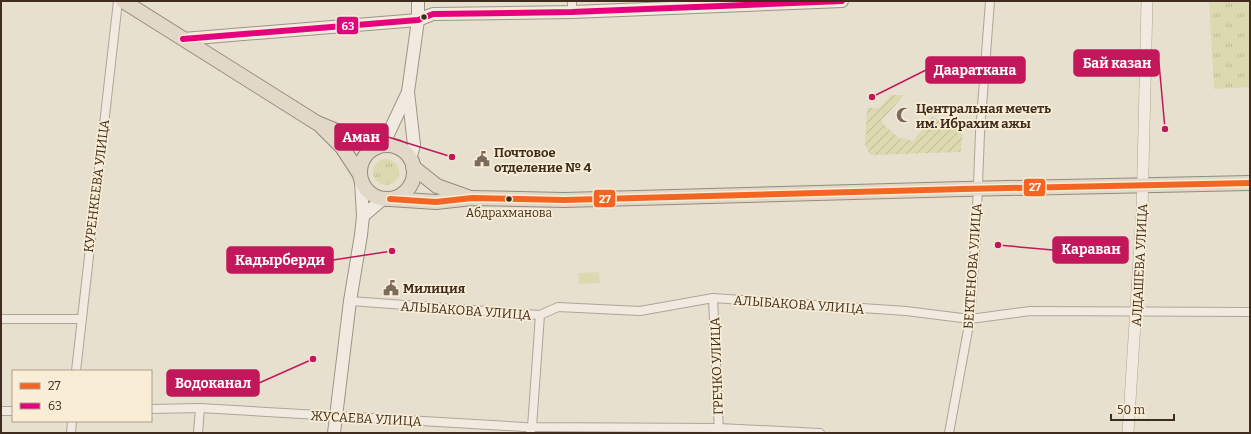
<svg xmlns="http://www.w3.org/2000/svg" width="1251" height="434" viewBox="0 0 1251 434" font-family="Bitter,serif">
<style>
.grass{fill:url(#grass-tufts)}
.park{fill:#dad9b0}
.garden{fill:url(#garden-furrows)}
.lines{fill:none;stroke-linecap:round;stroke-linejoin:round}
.minor-casing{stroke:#aea597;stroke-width:10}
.tertiary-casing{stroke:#aea597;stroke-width:12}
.secondary-casing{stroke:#9d9487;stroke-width:14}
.trunk-casing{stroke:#938a7e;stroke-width:16}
.minor{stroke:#f0eae1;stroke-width:8}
.tertiary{stroke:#f0eae1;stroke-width:11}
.secondary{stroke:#f0eae1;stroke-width:12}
.trunk{stroke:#e2d8c8;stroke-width:14}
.bus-1-casing{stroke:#f9edd5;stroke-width:9}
.bus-2-casing{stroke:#f9edd5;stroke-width:9}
.bus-1{stroke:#f26522;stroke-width:6}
.bus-2{stroke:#e5007d;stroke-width:6}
.bus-dot{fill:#3f2c1e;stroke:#f9edd5;stroke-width:1.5}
.labels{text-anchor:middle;stroke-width:3.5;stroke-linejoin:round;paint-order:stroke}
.bus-label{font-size:12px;fill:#3f2c1e;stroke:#f9edd5}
.poi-label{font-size:13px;font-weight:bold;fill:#3f2c1e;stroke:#f9edd5;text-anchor:start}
.street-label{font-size:13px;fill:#3f2c1e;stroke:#f9edd5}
.leader{fill:none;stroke:#c2185b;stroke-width:1.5}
.callout-dot{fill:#c2185b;stroke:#f9edd5;stroke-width:1.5}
.callout{fill:#c2185b;stroke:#c2185b;stroke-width:1.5}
.callout-label{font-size:14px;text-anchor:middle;font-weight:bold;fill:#fff}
.line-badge{stroke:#f9edd5;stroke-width:1.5}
.badge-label{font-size:11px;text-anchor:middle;font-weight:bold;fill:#fff}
</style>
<defs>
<pattern id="grass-tufts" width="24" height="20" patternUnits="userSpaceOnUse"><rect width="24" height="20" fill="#dad9b0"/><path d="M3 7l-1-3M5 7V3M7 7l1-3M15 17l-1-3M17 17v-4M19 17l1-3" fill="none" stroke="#bcba97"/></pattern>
<pattern id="garden-furrows" width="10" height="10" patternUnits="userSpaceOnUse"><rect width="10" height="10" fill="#dad9b0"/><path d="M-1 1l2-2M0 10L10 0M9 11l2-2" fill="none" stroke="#bcba97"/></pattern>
</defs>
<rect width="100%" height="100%" fill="#e8e0ce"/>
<!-- grass -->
<g class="grass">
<polygon points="1209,1 1250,1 1250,87 1214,89"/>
<circle cx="386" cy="172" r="13"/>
</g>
<!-- park -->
<polygon class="park" points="599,272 600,283 579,284 578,273"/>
<!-- garden -->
<polygon class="garden" points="891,95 904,95 882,120 883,124 899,138 913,141 932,117 956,128 962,135 961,152 870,155 865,145 867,108 879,108"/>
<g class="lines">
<defs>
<g id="minor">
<polyline points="572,12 572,1"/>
<polyline points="713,298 719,433"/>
<polyline points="350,301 540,315 558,307 640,311 713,298 906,311 970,319 1030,311 1250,312"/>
<polyline points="1,319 81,319"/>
<polyline points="76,371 118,1"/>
<polyline points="151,409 200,408 525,427 719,428 820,433"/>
<polyline points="1,411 13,411"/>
<polyline points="71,433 72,421"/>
<polyline points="198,433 200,408"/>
<polyline points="530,433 532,427 540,315"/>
<polyline points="949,433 970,319 976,235 980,133 990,1"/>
</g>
<polyline id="tertiary" points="1128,433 1142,212 1147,1"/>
<g id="secondary">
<polyline points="183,39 418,20 433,14 572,12 842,1"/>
<polyline points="383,145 408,92"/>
<polyline points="410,159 414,145 408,92 418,20 418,1"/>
<polyline points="363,216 383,199"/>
<polyline points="334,433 350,301 361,235 363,216 361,181"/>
</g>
<g id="trunk">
<polyline points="123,1 317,123 375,147"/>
<polyline points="322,127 342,147 359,173"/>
<circle cx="387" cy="172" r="27"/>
<polyline points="413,167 437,186 468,197"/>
<polyline points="390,199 436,202 472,198 564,200 963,189 1250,183"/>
</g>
</defs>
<!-- minor casing -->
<use href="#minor" class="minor-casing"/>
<!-- tertiary casing -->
<use href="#tertiary" class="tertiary-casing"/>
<!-- secondary casing -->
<use href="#secondary" class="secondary-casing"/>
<!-- trunk casing -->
<use href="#trunk" class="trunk-casing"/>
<!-- minor -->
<use href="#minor" class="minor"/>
<!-- tertiary -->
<use href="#tertiary" class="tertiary"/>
<!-- secondary -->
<use href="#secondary" class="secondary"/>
<!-- trunk -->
<use href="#trunk" class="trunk"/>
<defs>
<polyline id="bus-1" points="390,199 436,202 472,198 564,200 963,189 1250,183"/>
<polyline id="bus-2" points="183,39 418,20 433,14 572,12 842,1"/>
</defs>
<!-- bus-1 casing -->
<use href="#bus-1" class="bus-1-casing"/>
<!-- bus-2 casing -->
<use href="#bus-2" class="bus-2-casing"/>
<!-- bus-1 -->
<use href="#bus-1" class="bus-1"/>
<!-- bus-2 -->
<use href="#bus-2" class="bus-2"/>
</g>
<!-- icons -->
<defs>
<symbol id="mosque-bare" viewBox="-9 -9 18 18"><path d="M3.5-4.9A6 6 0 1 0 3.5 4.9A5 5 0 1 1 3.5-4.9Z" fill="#7a6b5c" stroke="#f9edd5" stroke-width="2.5" paint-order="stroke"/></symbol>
<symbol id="civic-bare" viewBox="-9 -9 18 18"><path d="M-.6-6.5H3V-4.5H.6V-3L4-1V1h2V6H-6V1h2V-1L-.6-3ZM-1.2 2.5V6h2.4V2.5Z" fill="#7a6b5c" stroke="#f9edd5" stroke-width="2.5" paint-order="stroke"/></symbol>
</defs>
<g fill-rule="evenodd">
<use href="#mosque-bare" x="893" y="104" width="22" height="22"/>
<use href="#civic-bare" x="471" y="148" width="22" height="22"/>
<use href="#civic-bare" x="380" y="277" width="22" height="22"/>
</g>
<!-- markers -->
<g class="bus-dot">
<circle cx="424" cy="17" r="3.5"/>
<circle cx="509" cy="199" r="3.5"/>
</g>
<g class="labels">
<!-- bus labels -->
<g class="bus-label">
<text x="509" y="217">Абдрахманова</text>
</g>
<!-- poi labels -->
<g class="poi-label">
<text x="916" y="113">Центральная мечеть<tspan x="916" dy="15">им. Ибрахим ажы</tspan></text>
<text x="494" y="157">Почтовое<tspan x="494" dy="15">отделение № 4</tspan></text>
<text x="403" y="293">Милиция</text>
</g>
<!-- street labels -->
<g class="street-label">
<text transform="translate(96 186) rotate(-83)" y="5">КУРЕНКЕЕВА УЛИЦА</text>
<text transform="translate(1139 265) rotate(-87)" y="5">АЛДАШЕВА УЛИЦА</text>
<text transform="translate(972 266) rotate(-86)" y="5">БЕКТЕНОВА УЛИЦА</text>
<text transform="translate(799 304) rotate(4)" y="5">АЛЫБАКОВА УЛИЦА</text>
<text transform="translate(466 310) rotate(4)" y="5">АЛЫБАКОВА УЛИЦА</text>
<text transform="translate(716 366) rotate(-92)" y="5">ГРЕЧКО УЛИЦА</text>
<text transform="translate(366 418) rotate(3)" y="5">ЖУСАЕВА УЛИЦА</text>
</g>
</g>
<!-- callouts -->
<path class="leader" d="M1165 129L1159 63M872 97L926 70M452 157L388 137M998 245L1053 250M392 251L333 260M313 359L259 383"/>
<g class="callout-dot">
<circle cx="1165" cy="129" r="4"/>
<circle cx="872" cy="97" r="4"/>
<circle cx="452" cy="157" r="4"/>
<circle cx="998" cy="245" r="4"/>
<circle cx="392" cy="251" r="4"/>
<circle cx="313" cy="359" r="4"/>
</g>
<g class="callout">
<rect x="1074" y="50" width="85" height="26" rx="4"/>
<rect x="926" y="57" width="99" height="26" rx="4"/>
<rect x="335" y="124" width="53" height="26" rx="4"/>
<rect x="1053" y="237" width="75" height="26" rx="4"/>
<rect x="227" y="247" width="106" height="26" rx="4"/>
<rect x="167" y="370" width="92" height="26" rx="4"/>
</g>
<g class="callout-label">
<text x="1117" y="68">Бай казан</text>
<text x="975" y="75">Даараткана</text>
<text x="361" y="142">Аман</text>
<text x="1091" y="254">Караван</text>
<text x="280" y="265">Кадырберди</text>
<text x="213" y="388">Водоканал</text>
</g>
<g class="line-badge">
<rect x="336" y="16" width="23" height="19" rx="4" fill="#e5007d"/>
<rect x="1023" y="178" width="23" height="19" rx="4" fill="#f26522"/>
<rect x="593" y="189" width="23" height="19" rx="4" fill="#f26522"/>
</g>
<g class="badge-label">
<text x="348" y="30">63</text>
<text x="1035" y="191">27</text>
<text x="605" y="203">27</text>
</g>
<!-- border -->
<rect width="1251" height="434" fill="none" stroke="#3f2c1e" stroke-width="4"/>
<!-- legend -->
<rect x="12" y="370" width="140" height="52" fill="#f9edd5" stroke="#afa08c"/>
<rect x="20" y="383" width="20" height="6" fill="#f26522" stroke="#afa08c"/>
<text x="48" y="390" font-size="12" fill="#3f2c1e">27</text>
<rect x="20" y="403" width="20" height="6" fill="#e5007d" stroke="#afa08c"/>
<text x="48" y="410" font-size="12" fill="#3f2c1e">63</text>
<!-- scale -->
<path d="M1111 414v6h63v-6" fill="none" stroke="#3f2c1e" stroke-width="2"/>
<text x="1117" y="414" font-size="12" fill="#3f2c1e" stroke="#f9edd5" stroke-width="3" paint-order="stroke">50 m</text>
</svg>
